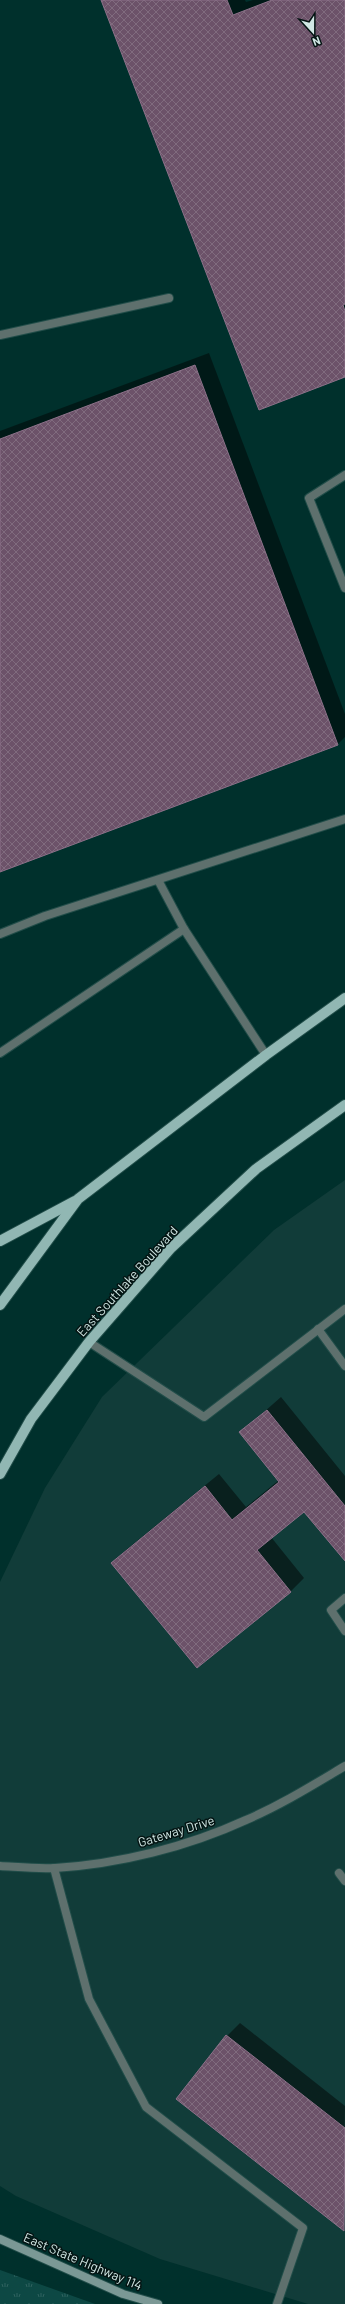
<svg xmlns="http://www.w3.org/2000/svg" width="345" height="2304" viewBox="0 0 345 2304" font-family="Barlow,sans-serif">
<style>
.built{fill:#113c39}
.grass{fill:url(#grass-tufts)}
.shadow{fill:#0007}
.building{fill:url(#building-cross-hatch);stroke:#8c7189}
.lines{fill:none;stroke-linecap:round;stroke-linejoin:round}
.lane-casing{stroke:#214d49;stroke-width:10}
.street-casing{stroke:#214d49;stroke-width:10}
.secondary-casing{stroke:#214d49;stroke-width:10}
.primary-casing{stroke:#214d49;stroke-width:12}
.lane{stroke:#5e706d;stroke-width:8}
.street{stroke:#5e706d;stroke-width:8}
.secondary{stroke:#7b9895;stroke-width:8}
.primary{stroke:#91b7b3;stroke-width:10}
.labels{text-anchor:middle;stroke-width:3;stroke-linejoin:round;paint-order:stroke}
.street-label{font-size:13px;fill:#d0e7e4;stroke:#041413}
</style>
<defs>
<pattern id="grass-tufts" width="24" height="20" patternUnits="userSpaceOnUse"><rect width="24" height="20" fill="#0d4844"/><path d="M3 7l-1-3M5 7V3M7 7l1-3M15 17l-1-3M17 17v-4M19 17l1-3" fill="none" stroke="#2f625f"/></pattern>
<pattern id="building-cross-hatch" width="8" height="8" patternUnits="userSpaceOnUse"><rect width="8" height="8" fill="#6c5269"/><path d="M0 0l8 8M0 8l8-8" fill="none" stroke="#806b7e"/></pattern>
</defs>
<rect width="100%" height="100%" fill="#00302c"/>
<!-- built -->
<polygon class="built" points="345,1180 345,2304 308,2304 160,2259 16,2196 0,2186 0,1582 45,1488 102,1397 274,1230"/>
<!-- grass -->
<polygon class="grass" points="0,2270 95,2304 0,2304"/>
<!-- shadow -->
<g class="shadow">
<polygon points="103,0 245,0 246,2 253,0 345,0 345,376"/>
<polygon points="209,353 345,714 345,737 338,744 0,871 0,431"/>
<polygon points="281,1397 345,1476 345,1559 304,1511 271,1537 304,1578 290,1592 112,1563 126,1550 219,1474 246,1507 279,1480 241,1432"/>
<polygon points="240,2023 345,2106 343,2230 177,2099 227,2036"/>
</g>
<!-- building -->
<g class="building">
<polygon points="101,0 227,0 233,15 272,0 345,0 345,304 343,305 345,311 345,377 259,410"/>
<polygon points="195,365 338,745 0,872 0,439"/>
<polygon points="267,1410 345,1506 345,1561 304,1512 257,1550 291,1592 197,1668 111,1563 205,1486 232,1520 279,1482 239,1432"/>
<polygon points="226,2035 345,2128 344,2231 176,2099"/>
</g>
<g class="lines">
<defs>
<g id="lane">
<polyline points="0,335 169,298"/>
<polyline points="345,475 309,498 345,588"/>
<polyline points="158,880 184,929 266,1055"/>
<polyline points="0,934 45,916 345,819"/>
<polyline points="0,1053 184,929"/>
<polyline points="318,1329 345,1366"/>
<polyline points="89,1342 204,1417 345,1309"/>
<polyline points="345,1598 331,1610 345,1631"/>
<polyline points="54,1868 89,1999 146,2107 303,2228 277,2304"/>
<polyline points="339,1873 345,1881"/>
</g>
<path id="street" d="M 0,1866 C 18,1867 37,1869 55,1868 C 119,1864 187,1847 246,1820 C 281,1805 313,1785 345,1766"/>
<polyline id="secondary" points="0,2239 123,2294 158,2304"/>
<g id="primary">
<polyline points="0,1241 75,1201"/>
<polyline points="0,1305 78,1199 266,1055 345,998"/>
<polyline points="0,1474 31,1419 89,1342 171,1248 256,1169 345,1105"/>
</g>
</defs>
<!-- lane casing -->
<use href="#lane" class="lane-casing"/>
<!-- street casing -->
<use href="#street" class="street-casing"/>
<!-- secondary casing -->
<use href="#secondary" class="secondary-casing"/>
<!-- primary casing -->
<use href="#primary" class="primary-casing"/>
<!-- lane -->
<use href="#lane" class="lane"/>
<!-- street -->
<use href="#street" class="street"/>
<!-- secondary -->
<use href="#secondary" class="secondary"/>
<!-- primary -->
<use href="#primary" class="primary"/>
</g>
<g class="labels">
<!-- street labels -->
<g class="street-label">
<text transform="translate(127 1281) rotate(-48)" y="5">East Southlake Boulevard</text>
<text transform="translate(176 1831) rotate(-17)" y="5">Gateway Drive</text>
<text transform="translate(83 2261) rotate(23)" y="5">East State Highway 114</text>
</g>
</g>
<!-- north arrow -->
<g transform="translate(313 32) rotate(159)" stroke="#041413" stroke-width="3" paint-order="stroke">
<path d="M0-3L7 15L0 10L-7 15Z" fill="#d0e7e4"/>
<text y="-6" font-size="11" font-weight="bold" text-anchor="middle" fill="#d0e7e4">N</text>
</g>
</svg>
